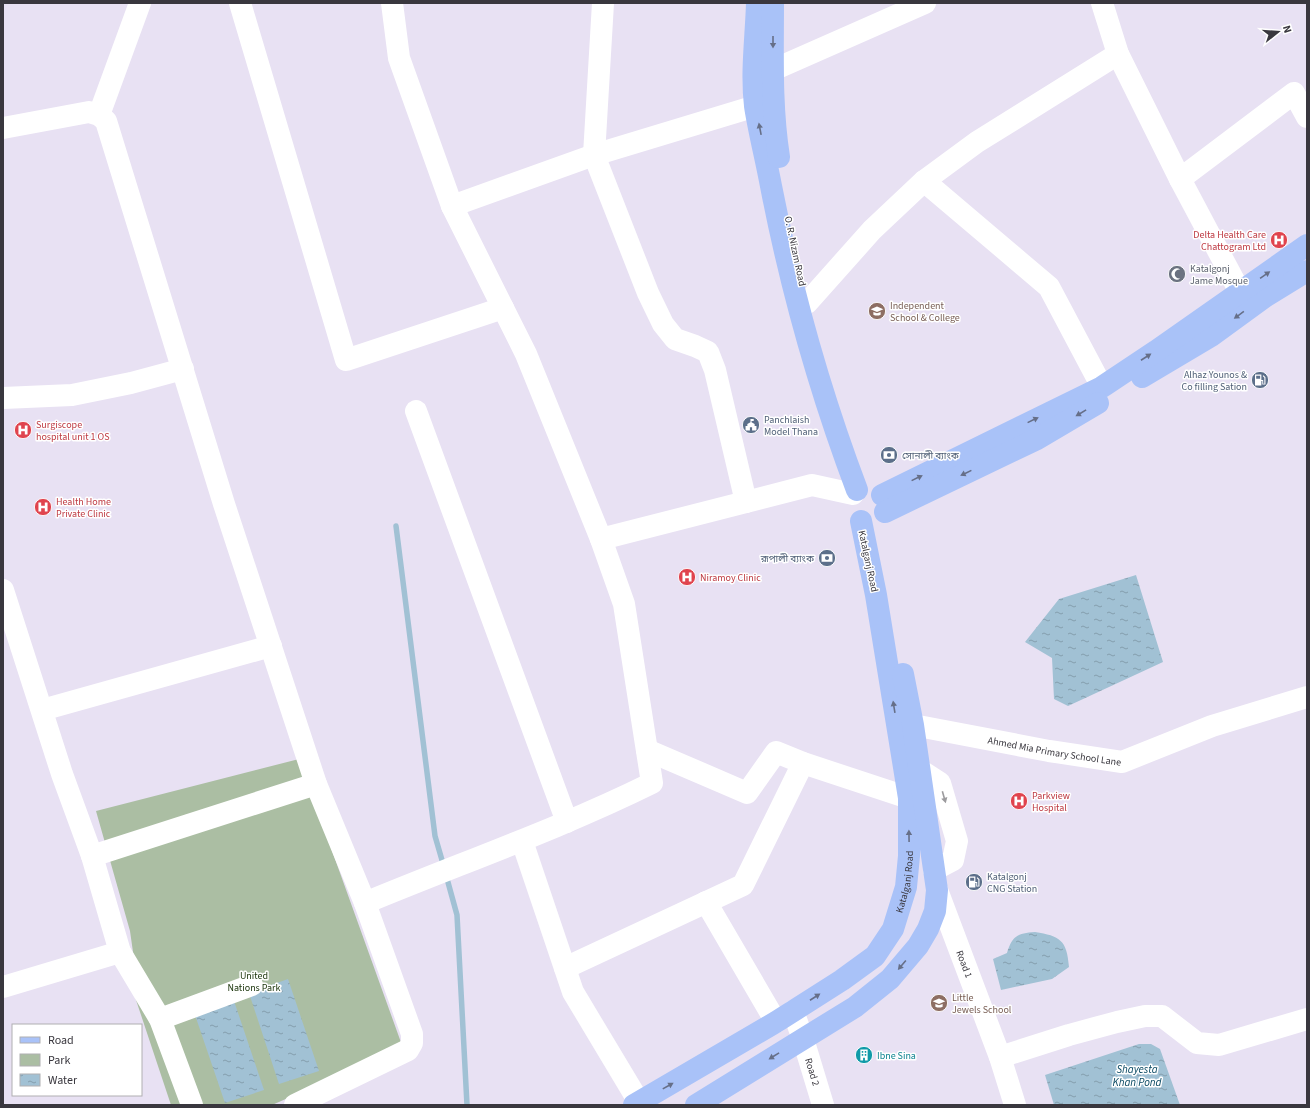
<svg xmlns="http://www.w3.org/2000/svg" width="1310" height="1108" viewBox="0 0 1310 1108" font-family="'Source Sans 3','Noto Sans Bengali',sans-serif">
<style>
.green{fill:#abbea3}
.water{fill:url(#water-ripples)}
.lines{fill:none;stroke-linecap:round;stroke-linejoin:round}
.stream{stroke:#a1c1d4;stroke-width:5.5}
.minor{stroke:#fff;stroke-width:22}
.major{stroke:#a9c2f8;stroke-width:22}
.oneway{fill:#666f88}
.oneway2{fill:#9c9b9e}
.labels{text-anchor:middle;stroke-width:3;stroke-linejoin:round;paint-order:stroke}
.health-label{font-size:10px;fill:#be3a42;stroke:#fff;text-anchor:start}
.street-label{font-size:10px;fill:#39373e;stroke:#fff}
.worship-label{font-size:10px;fill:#5b616d;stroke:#fff;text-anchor:start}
.education-label{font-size:10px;fill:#785e54;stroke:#fff;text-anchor:start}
.service-label{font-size:10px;fill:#4e5e75;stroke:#fff;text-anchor:start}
.park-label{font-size:10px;fill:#173107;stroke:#fff}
.culture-label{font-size:10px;fill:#0d838f;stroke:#fff;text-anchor:start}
.water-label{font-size:11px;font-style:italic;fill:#054660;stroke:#fff}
</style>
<defs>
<pattern id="water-ripples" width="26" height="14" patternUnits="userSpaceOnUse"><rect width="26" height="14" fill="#a1c1d4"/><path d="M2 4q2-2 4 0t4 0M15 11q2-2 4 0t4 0" fill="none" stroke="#849ead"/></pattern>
</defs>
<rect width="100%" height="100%" fill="#e8e1f3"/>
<!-- green -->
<polygon class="green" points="299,759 403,1048 272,1105 171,1105 130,982 134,959 130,931 96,811"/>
<!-- water -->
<g class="water">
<polygon points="1136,575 1163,662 1068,706 1054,699 1052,658 1025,642 1059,599"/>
<path d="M 1035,932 C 1060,936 1067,940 1069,967 L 1052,979 L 1001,990 L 993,959 L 1007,953 C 1012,936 1018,933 1035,932 Z"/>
<polygon points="288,979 319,1071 279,1084 249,993"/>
<polygon points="233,998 264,1090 225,1103 194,1012"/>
<polygon points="1139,1044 1151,1044 1160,1049 1180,1105 1054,1105 1045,1075"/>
</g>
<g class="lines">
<!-- stream -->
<g class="stream">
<polyline points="396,526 435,836 444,867"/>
<polyline points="446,875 457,915 467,1105"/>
</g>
<!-- minor -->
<g class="minor">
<polyline points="240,3 346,360 503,308"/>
<polyline points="603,3 594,155 648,293 663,324 675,339 695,346 708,352 715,370 746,502"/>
<polyline points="1102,3 1118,54 1180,179 1294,93 1307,117"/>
<polyline points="773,70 925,3"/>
<polyline points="99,115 140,3"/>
<polyline points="3,128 89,112 99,115 106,121 224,504 316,784 365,903 412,1034 412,1043 408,1050 295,1105"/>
<polyline points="1180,179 1240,292"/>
<polyline points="924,181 1049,287 1102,387"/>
<polyline points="452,206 594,155 772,101"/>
<polyline points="807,303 872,230 924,181 977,142 1118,54"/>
<polyline points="3,398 72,395 131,383 183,369"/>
<polyline points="416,411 567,822"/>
<polyline points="601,539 812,485 853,494"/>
<polyline points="3,590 62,774 92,856 120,952 160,1019 192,1105"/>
<polyline points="42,710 271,646"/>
<path id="s1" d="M 913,725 L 1049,751 L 1122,762 L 1212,726 L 1307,697"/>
<polyline points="647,750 747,793 776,752 803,763 909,798"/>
<polyline points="920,770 940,783 957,841 953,860 934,870"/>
<polyline points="522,841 573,992 639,1102"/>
<polyline points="92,856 316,784"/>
<path id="s2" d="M 937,890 L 1000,1057 L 1015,1105"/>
<polyline points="706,902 776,1022"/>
<path d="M 365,903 C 461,863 559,829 652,783 L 624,604 L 601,539 L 526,354 L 452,206 L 399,58 L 392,3"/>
<polyline points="565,968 743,885 803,763"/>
<polyline points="3,987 120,952"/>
<path id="s3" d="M 793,1011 L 803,1039 L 823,1105"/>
<polyline points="160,1019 252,985"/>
<polyline points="1000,1057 1069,1035 1117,1022 1145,1016 1162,1016 1197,1043 1219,1045 1307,1019"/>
</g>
<!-- major -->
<g class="major">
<path d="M 757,3 C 756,37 751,72 755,106 C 759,132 766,159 771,186 C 791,289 820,392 857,490"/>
<path d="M 773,3 C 773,55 771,106 779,157"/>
<polyline points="1142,377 1211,336 1266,296 1307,271"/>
<polyline points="882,495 1102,387 1156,351 1307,245"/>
<polyline points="885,512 1037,439 1098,403"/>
<path id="s4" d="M 634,1105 L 776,1022 L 842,980 L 875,956 L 893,929 L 906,887 L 909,856 L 909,798 L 876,595 L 861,521"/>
<polyline points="696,1105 855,1007 890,979 918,946 928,929 935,911 937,890 913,725 903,674"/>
</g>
</g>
<!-- one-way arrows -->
<defs><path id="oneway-solid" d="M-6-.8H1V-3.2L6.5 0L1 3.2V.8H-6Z"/></defs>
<g class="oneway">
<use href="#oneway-solid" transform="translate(773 42) rotate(90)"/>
<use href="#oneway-solid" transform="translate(760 129) rotate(-101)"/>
<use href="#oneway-solid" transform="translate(1265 275) rotate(-35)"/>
<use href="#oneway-solid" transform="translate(1239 315) rotate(144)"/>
<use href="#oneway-solid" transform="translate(1146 357) rotate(-33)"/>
<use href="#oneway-solid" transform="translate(1081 413) rotate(149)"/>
<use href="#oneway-solid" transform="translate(1033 420) rotate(-26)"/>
<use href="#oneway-solid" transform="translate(966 473) rotate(154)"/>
<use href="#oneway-solid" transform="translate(917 478) rotate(-26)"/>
<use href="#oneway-solid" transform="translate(894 707) rotate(-99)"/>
<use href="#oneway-solid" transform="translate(909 836) rotate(-91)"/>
<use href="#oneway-solid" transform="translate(902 965) rotate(130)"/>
<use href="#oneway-solid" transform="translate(815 997) rotate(-33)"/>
<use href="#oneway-solid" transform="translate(774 1056) rotate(148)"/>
<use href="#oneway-solid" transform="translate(668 1086) rotate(-29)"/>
</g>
<use class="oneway2" href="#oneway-solid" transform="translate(944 797) rotate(74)"/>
<!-- icons -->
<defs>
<symbol id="hospital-disc" viewBox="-11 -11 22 22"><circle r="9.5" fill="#e0444e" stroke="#fff"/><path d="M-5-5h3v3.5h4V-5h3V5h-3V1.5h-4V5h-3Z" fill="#fff"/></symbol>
<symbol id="mosque-disc" viewBox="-11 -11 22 22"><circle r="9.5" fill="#6b7280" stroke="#fff"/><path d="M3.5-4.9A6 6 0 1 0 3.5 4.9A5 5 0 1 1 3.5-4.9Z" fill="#fff"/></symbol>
<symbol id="school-disc" viewBox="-11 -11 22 22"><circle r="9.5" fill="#8d6e63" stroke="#fff"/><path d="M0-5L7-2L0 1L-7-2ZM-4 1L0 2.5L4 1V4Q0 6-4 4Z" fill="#fff"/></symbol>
<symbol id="fuel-disc" viewBox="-11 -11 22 22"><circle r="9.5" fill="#5c6f8a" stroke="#fff"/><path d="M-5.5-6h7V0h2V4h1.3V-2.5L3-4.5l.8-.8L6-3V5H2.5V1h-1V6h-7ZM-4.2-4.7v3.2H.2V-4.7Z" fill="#fff"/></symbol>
<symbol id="civic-disc" viewBox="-11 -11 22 22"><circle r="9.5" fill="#5c6f8a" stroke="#fff"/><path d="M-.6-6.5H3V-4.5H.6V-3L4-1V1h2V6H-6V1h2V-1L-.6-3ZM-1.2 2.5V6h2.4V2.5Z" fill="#fff"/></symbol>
<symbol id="bank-disc" viewBox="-11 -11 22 22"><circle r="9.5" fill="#5c6f8a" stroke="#fff"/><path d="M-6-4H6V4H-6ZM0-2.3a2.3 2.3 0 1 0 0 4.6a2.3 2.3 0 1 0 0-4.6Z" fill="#fff"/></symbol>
<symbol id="building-disc" viewBox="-11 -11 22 22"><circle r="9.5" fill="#0f9aa8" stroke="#fff"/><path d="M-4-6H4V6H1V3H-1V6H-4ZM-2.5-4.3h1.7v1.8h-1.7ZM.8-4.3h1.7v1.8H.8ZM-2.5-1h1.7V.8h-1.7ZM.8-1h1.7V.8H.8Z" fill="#fff"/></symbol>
</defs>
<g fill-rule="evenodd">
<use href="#hospital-disc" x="1269" y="230" width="20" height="20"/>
<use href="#mosque-disc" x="1167" y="264" width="20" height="20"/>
<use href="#school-disc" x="867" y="301" width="20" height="20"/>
<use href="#fuel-disc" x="1250" y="370" width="20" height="20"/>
<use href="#civic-disc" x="741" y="415" width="20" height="20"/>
<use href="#hospital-disc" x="13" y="420" width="20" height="20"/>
<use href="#bank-disc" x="879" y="445" width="20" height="20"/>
<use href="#hospital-disc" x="33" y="497" width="20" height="20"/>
<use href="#bank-disc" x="817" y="548" width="20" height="20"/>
<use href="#hospital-disc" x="677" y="567" width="20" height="20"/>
<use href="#hospital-disc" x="1009" y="791" width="20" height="20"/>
<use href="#fuel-disc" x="964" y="872" width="20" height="20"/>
<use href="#school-disc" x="929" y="993" width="20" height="20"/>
<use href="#building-disc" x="854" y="1045" width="20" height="20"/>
</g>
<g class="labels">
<!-- health labels -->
<g class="health-label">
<text x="1266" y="238" text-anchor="end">Delta Health Care<tspan x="1266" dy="12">Chattogram Ltd</tspan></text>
<text x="36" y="428">Surgiscope<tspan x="36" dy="12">hospital unit 1 OS</tspan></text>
<text x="56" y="505">Health Home<tspan x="56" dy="12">Private Clinic</tspan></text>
<text x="700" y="581">Niramoy Clinic</text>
<text x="1032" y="799">Parkview<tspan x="1032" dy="12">Hospital</tspan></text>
</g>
<!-- street labels -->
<g class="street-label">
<text transform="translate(796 251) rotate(78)" y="4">O. R. Nizam Road</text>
<text transform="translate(869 561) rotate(78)" y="4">Katalganj Road</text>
<text dy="4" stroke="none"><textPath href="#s1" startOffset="144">Ahmed Mia Primary School Lane</textPath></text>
<text dy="4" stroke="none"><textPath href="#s4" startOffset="365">Katalganj Road</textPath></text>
<text dy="4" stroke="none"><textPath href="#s2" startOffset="79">Road 1</textPath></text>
<text dy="4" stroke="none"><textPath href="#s3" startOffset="64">Road 2</textPath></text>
</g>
<!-- worship labels -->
<g class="worship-label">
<text x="1190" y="272">Katalgonj<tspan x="1190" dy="12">Jame Mosque</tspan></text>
</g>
<!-- education labels -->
<g class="education-label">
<text x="890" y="309">Independent<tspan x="890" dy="12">School &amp; College</tspan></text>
<text x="952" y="1001">Little<tspan x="952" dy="12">Jewels School</tspan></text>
</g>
<!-- service labels -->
<g class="service-label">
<text x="1247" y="378" text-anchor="end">Alhaz Younos &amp;<tspan x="1247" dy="12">Co filling Sation</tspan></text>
<text x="764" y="423">Panchlaish<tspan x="764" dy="12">Model Thana</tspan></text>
<text x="902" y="459">সোনালী ব্যাংক</text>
<text x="814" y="562" text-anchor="end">রূপালী ব্যাংক</text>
<text x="987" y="880">Katalgonj<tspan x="987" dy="12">CNG Station</tspan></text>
</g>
<!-- park labels -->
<g class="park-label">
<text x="254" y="979">United<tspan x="254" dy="12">Nations Park</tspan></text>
</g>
<!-- culture labels -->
<g class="culture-label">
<text x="877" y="1059">Ibne Sina</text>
</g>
<!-- water labels -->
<g class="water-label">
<text x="1137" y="1073">Shayesta<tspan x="1137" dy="13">Khan Pond</tspan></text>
</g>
</g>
<!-- border -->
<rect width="1310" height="1108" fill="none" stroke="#39373e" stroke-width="8"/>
<!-- legend -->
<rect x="12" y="1024" width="130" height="72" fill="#ffffff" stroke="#b0afb2"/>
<rect x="20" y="1037" width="20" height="6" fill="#a9c2f8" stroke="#b0afb2"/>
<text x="48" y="1044" font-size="12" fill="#39373e">Road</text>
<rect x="20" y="1054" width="20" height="12" fill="#abbea3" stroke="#b0afb2"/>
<text x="48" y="1064" font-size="12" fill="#39373e">Park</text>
<rect x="20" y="1074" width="20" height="12" fill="url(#water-ripples)" stroke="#b0afb2"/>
<text x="48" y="1084" font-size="12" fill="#39373e">Water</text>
<!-- north arrow -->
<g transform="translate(1278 32) rotate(73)" stroke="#ffffff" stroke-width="3" paint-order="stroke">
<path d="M0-3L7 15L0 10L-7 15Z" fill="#39373e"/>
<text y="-6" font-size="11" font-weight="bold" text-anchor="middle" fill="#39373e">N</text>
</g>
</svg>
